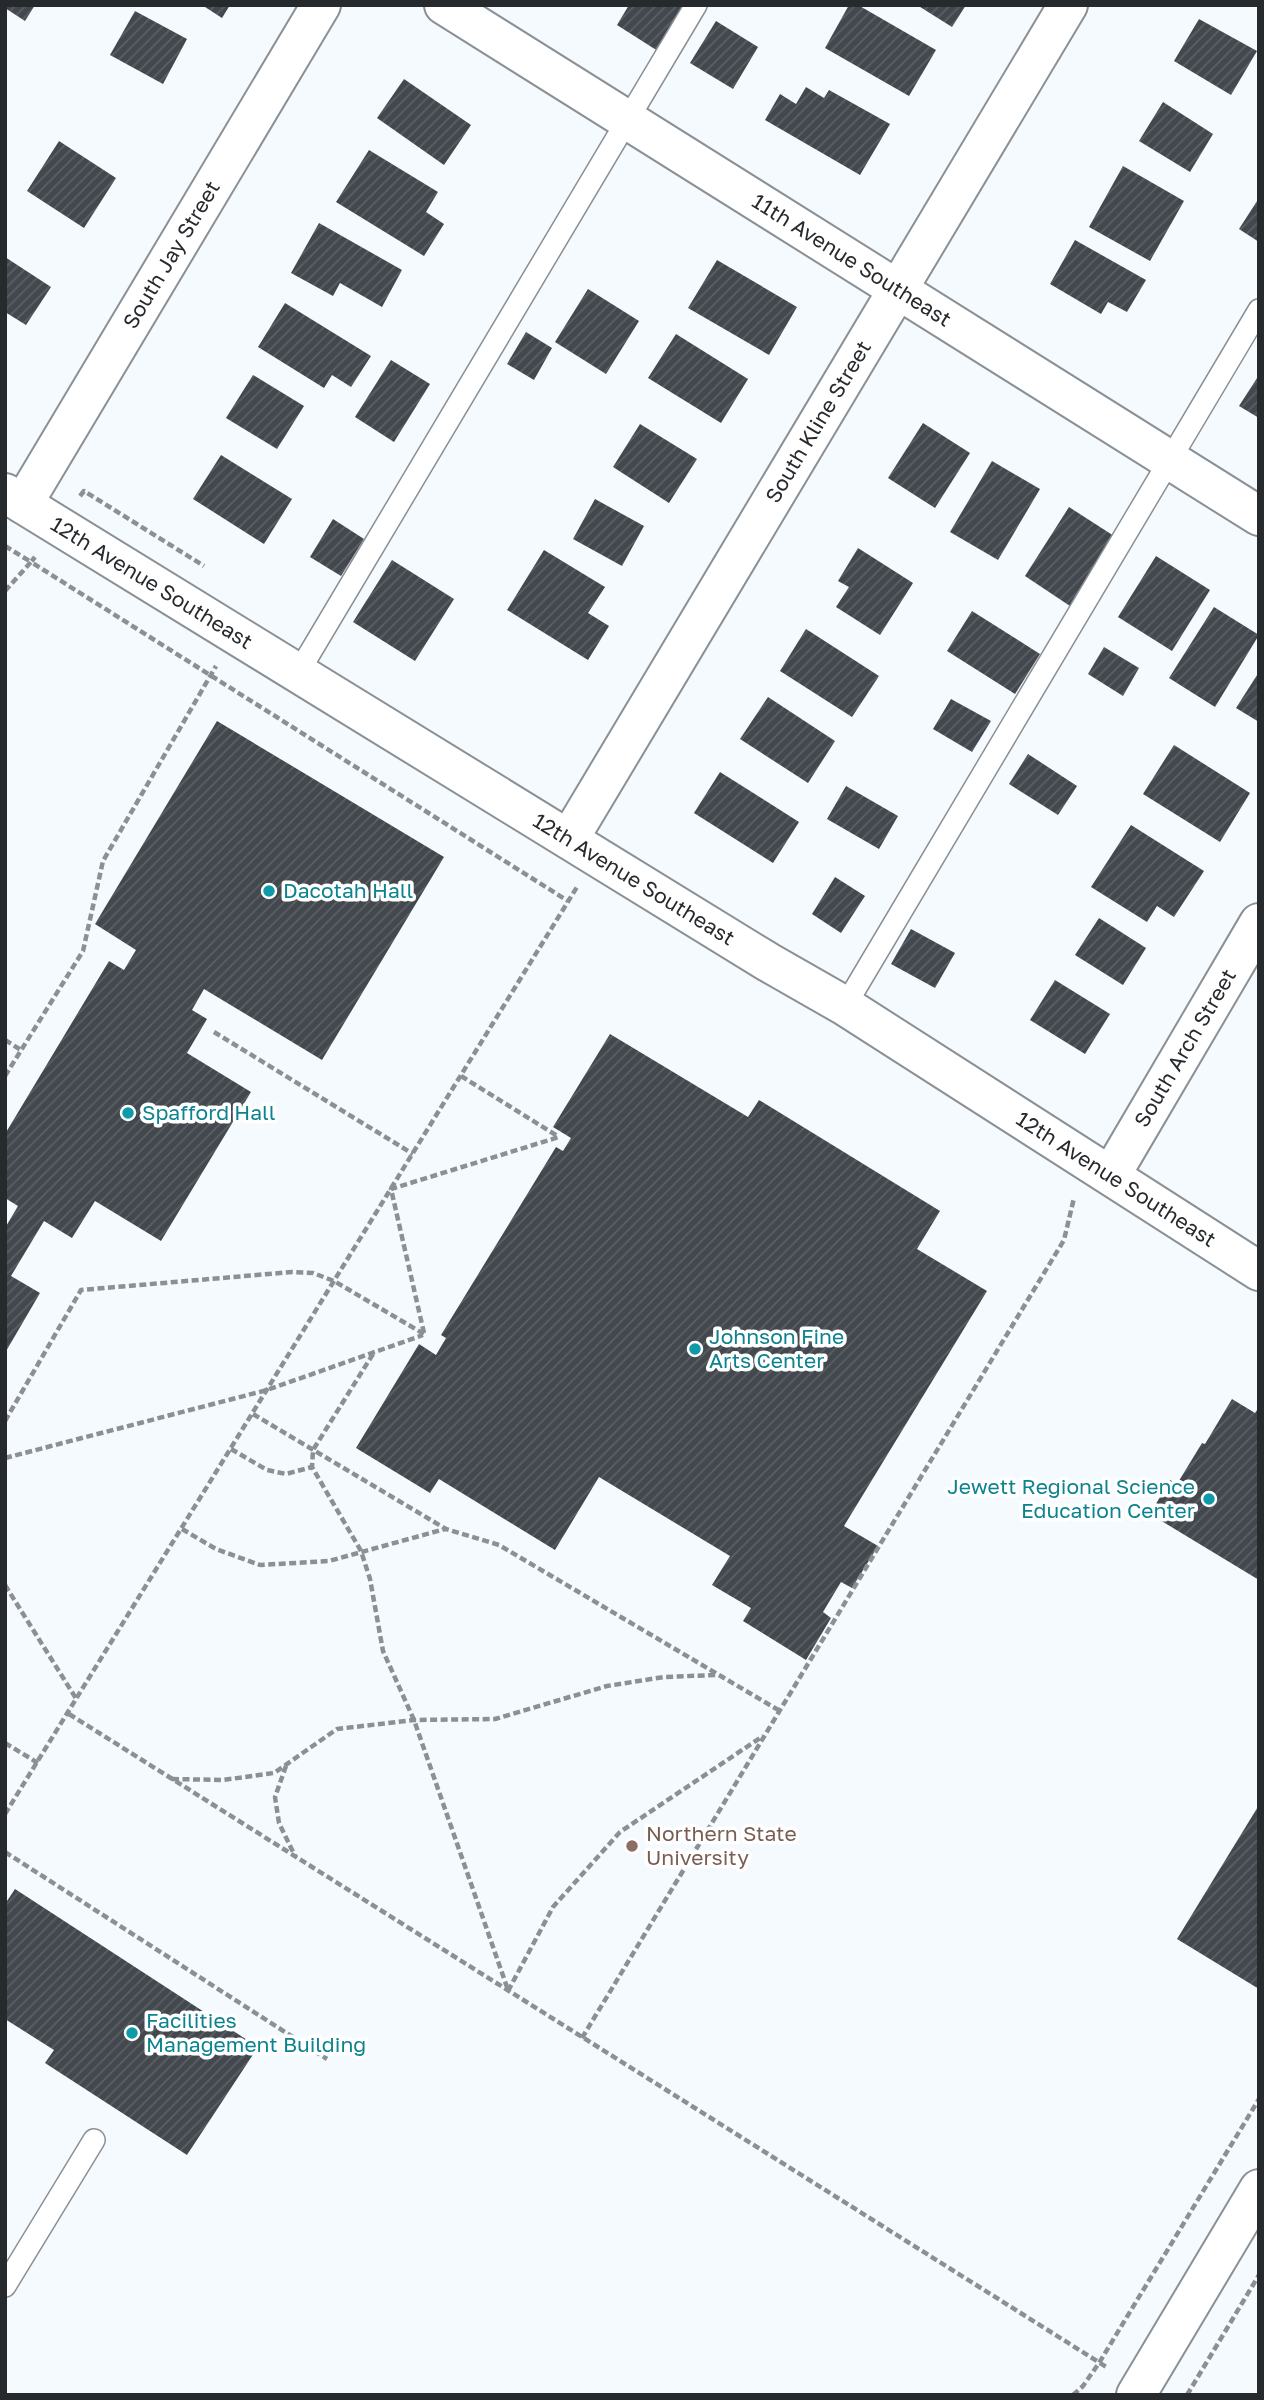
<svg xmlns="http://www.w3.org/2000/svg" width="1264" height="2400" viewBox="0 0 1264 2400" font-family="'Golos Text',sans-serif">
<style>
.building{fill:url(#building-hatch)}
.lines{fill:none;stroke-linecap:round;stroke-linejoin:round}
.service-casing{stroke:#899096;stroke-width:24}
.minor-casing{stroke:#899096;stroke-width:42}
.tertiary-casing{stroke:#899096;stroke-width:42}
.path{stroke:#8c9094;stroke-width:4.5;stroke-dasharray:7 3.5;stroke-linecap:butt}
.service{stroke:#fff;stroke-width:21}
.minor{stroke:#fff;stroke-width:38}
.tertiary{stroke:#fff;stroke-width:38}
.culture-dot{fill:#0f9aa8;stroke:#fff;stroke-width:2.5}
.education-dot{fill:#8d6e63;stroke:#fff;stroke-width:2.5}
.labels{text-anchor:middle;stroke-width:7;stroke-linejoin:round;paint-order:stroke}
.street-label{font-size:21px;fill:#272a2d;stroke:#fff}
.culture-label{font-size:21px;fill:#0d838f;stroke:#fff;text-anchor:start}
.education-label{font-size:21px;fill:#785e54;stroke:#fff;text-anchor:start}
</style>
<defs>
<pattern id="building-hatch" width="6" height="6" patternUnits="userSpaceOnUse" patternTransform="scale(1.75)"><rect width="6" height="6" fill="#42484e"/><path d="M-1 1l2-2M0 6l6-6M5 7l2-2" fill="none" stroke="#5b6065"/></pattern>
</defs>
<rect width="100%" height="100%" fill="#f5fafe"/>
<!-- building -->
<g class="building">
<polygon points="5,5 35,5 25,21 5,8"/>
<polygon points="202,5 230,5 222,18"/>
<polygon points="629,5 689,5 661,53 617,25"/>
<polygon points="849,5 858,5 936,50 909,96 825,48"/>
<polygon points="917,5 966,5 952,27"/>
<polygon points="135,11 187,39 163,84 110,55"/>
<polygon points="1199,19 1257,51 1231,95 1174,61"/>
<polygon points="716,21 758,47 733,89 690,63"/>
<polygon points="404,79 471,125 444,165 377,118"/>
<polygon points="806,87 824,98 829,90 890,124 860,175 765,120 780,94 796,104"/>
<polygon points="1163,102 1213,134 1190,172 1139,141"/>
<polygon points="59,141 116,178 84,228 27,191"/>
<polygon points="369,150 438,192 426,212 444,224 424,256 336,202"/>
<polygon points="1123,166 1184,201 1150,261 1089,227"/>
<polygon points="1259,198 1259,242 1239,229"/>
<polygon points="319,223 402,270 382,307 340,283 333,296 291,273"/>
<polygon points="1075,240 1146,280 1127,312 1108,302 1101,314 1050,284"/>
<polygon points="5,257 51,287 26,325 5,312"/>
<polygon points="717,260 797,307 769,355 688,308"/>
<polygon points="588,289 639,321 606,374 555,342"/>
<polygon points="285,303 371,356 351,387 332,375 324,388 258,347"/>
<polygon points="526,332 552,348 534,380 507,364"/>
<polygon points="676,334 748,379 721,423 648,378"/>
<polygon points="391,360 430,384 394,442 355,417"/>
<polygon points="253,375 304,406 277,449 226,418"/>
<polygon points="1259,375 1259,418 1239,406"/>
<polygon points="923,423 970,453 935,508 888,478"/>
<polygon points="640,424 697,459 669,503 613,467"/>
<polygon points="221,455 292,499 264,544 193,499"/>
<polygon points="992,461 1040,489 998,560 950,532"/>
<polygon points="595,499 644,526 622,566 573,539"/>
<polygon points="1069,507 1114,536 1070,606 1025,576"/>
<polygon points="333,519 364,539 341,576 310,557"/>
<polygon points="858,548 913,583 880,635 836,607 849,587 838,581"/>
<polygon points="544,550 605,587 588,613 609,626 588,660 507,610"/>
<polygon points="1156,556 1210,590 1172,651 1118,617"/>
<polygon points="392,560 454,599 415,661 353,622"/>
<polygon points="1214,607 1259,635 1215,707 1169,678"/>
<polygon points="972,611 1040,654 1015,694 947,651"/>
<polygon points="806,629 879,676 852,717 780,671"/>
<polygon points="1104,647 1139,668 1123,696 1088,674"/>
<polygon points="1259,672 1259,722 1236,708"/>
<polygon points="768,697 835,741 808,783 740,739"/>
<polygon points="951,699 991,721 972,752 933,729"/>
<polygon points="217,721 444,857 322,1060 204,989 192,1010 207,1019 187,1053 251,1092 161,1241 95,1201 72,1238 44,1221 11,1276 40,1293 5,1353 5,1228 18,1206 5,1198 5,1134 109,961 124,970 136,950 95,924"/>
<polygon points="1174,745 1250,793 1220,842 1143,794"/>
<polygon points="1028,754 1077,786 1058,815 1009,784"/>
<polygon points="720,772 799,822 773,863 694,813"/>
<polygon points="846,786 898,816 879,849 827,819"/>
<polygon points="1131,825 1204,871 1174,917 1157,906 1147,922 1091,887"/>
<polygon points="835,877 865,896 841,933 812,914"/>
<polygon points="1099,918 1146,948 1123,985 1075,955"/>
<polygon points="911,929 955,953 935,988 891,964"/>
<polygon points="1055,980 1110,1014 1085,1054 1030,1020"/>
<polygon points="610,1034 748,1117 759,1100 940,1211 917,1249 987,1291 844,1526 878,1546 852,1588 841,1582 823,1612 831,1618 806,1660 743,1621 751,1608 712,1585 730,1556 599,1477 555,1550 439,1479 430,1493 356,1448 419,1344 436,1355 446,1338 441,1335 556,1147 563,1151 571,1138 553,1127"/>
<polygon points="1232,1399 1255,1413 1259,1407 1259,1580 1150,1514 1170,1480 1177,1484 1202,1443 1205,1444"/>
<polygon points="1259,1805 1259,1989 1177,1939"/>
<polygon points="15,1889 258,2047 187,2155 45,2063 54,2050 5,2019 5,1904"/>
</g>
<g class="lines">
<defs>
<g id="service">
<polyline points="298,673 696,5"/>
<polyline points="845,1006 1259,310"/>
<polyline points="5,2286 94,2140"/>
</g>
<g id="minor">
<path id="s1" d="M 444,5 L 1259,516"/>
<path id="s2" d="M 23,504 L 321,5"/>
<path id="s3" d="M 1111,1175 L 1259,923"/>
</g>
<g id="tertiary">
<path id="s4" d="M 5,493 L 768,962 L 845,1006 L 1259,1271"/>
<path id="s5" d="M 569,839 L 1068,5"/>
<polyline points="1136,2395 1259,2189"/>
</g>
</defs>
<!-- service casing -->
<use href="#service" class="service-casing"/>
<!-- minor casing -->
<use href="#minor" class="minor-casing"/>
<!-- tertiary casing -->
<use href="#tertiary" class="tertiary-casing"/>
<!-- path -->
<g class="path">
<polyline points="80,496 84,491 204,566"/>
<polyline points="5,546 31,562 35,557"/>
<polyline points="5,591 31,562 568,901"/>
<polyline points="214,1032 413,1154"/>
<polyline points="5,1040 21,1050"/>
<polyline points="5,1076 83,951 103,861 216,666"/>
<polyline points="461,1076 559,1137"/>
<polyline points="424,1333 391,1189 559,1137"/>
<polyline points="373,1354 313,1450 312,1467 361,1551 370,1579 383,1651 414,1720 508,1990"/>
<polyline points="253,1414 446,1529 499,1545 780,1711"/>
<polyline points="5,1421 81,1290 292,1272 313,1273 334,1281 424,1334"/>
<polyline points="231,1449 267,1470 286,1474 312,1467"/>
<polyline points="5,1458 267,1390 423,1335"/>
<polyline points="182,1529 216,1549 260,1565 329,1561 445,1529"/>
<polyline points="5,1585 77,1700"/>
<polyline points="69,1714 1108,2368"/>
<polyline points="5,1743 38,1763"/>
<polyline points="286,1766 275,1797 279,1823 295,1856"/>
<polyline points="172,1779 223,1780 274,1773 337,1729 414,1720 495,1719 607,1686 664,1677 717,1675"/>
<polyline points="5,1814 577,887"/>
<polyline points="5,1852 327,2059"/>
<polyline points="508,1991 553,1907 620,1832 763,1736"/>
<polyline points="582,2038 1064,1240 1074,1198"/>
<polyline points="1073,2395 1083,2386 1099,2363 1259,2099"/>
<polyline points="1187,2395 1259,2275"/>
</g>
<!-- service -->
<use href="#service" class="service"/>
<!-- minor -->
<use href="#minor" class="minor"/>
<!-- tertiary -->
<use href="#tertiary" class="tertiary"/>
</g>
<!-- markers -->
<g class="culture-dot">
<circle cx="269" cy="891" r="7"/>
<circle cx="128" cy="1113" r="7"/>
<circle cx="695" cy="1349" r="7"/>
<circle cx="1209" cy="1499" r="7"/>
<circle cx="132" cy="2033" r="7"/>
</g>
<circle class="education-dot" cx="632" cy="1846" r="7"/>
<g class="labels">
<!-- street labels -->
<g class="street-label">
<text dy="7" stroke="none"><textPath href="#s2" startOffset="290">South Jay Street</textPath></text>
<text dy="7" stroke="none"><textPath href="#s1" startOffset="481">11th Avenue Southeast</textPath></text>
<text dy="7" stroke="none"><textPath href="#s5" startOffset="486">South Kline Street</textPath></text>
<text dy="7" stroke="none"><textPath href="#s4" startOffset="172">12th Avenue Southeast</textPath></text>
<text dy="7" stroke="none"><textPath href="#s4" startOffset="738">12th Avenue Southeast</textPath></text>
<text dy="7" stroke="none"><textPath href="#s3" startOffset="147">South Arch Street</textPath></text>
<text dy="7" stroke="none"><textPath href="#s4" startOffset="1306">12th Avenue Southeast</textPath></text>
</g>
<!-- culture labels -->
<g class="culture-label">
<text x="283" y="898">Dacotah Hall</text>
<text x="142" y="1120">Spafford Hall</text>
<text x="709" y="1344">Johnson Fine<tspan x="709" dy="24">Arts Center</tspan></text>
<text x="1195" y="1494" text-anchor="end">Jewett Regional Science<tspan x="1195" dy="24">Education Center</tspan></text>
<text x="146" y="2028">Facilities<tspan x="146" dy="24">Management Building</tspan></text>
</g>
<!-- education labels -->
<g class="education-label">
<text x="646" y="1841">Northern State<tspan x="646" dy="24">University</tspan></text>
</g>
</g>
<!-- border -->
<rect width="1264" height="2400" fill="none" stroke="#272a2d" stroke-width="14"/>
</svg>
